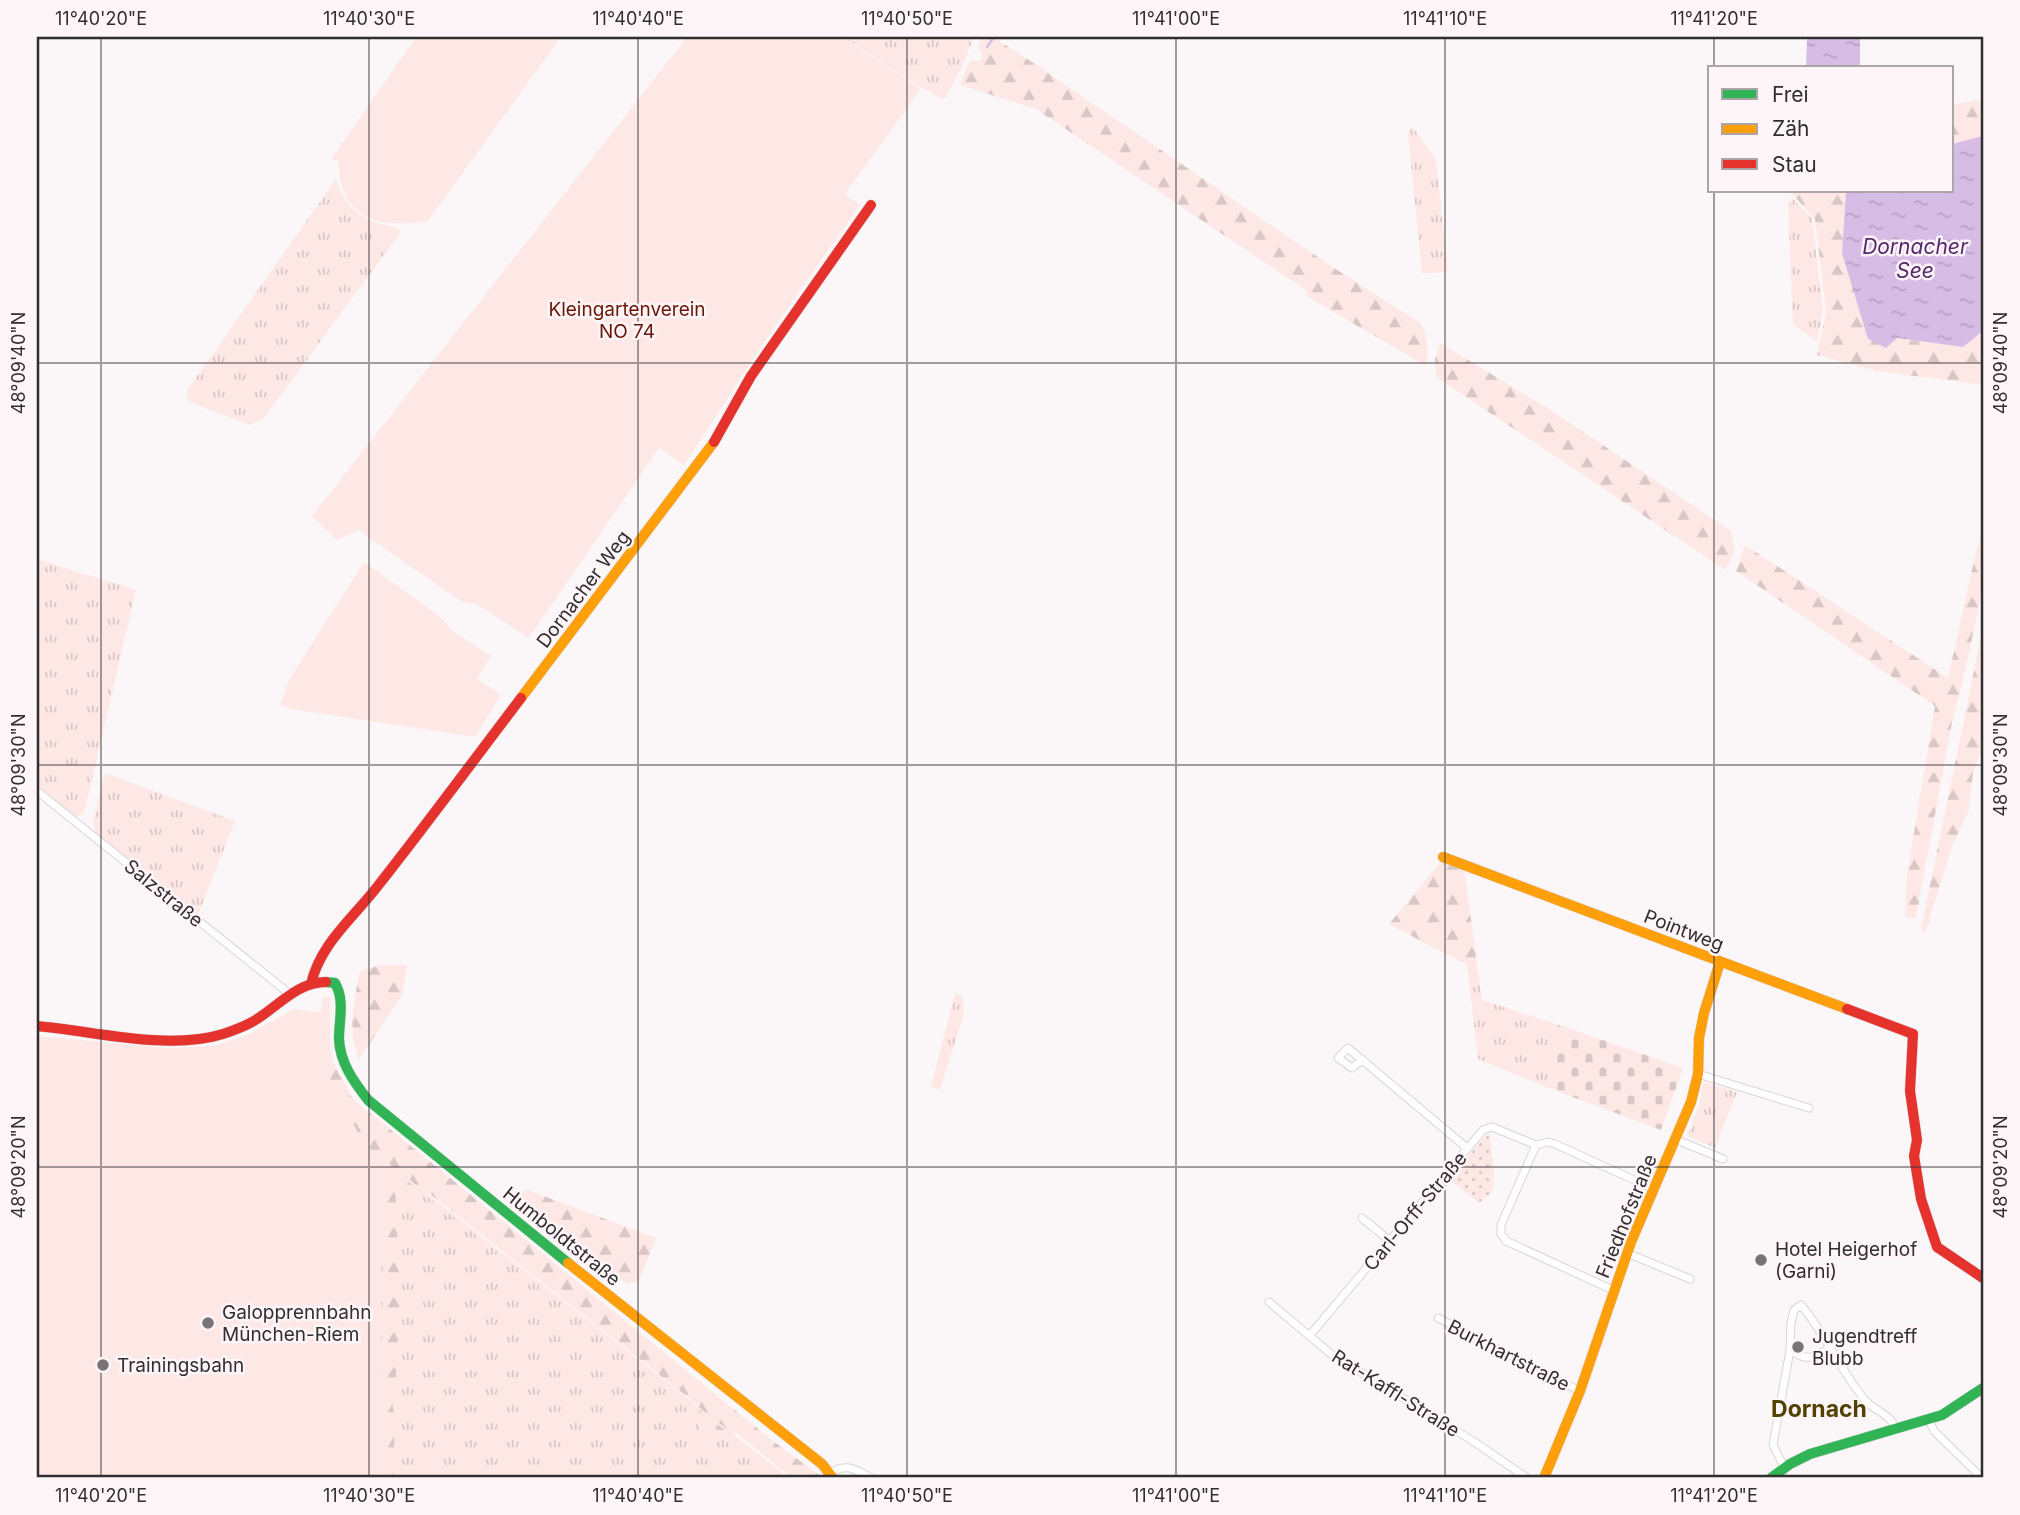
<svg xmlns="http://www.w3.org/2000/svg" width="2020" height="1515" viewBox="0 0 2020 1515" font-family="Inter,sans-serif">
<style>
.grass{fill:url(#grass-tufts)}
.forest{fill:url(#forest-firs)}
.cemetery{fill:url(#cemetery-stones)}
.park{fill:url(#park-dots)}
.garden{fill:#fde8e5}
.water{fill:url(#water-ripples)}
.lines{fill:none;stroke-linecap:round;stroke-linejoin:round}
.stream{stroke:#d7bce5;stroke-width:2.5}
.street-casing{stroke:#d8d5d7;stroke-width:9}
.fast-casing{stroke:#d8d5d7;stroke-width:11}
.slow-casing{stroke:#d8d5d7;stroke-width:11}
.jam-casing{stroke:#d8d5d7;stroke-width:11}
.street{stroke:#fefefe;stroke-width:7}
.fast{stroke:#30b455;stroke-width:10}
.slow{stroke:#ff9f0a;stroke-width:10}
.jam{stroke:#e5322d;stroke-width:10}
.ticks{fill:none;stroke:#312e2f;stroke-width:2;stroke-opacity:0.45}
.poi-dot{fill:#787476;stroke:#fdf5f8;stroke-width:2.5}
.labels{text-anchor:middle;stroke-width:5;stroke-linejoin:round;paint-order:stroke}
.park-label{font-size:19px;fill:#691704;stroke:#fdf5f8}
.street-label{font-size:19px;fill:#312e2f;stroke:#fdf5f8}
.poi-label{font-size:19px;fill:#312e2f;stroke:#fdf5f8;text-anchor:start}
.water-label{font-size:21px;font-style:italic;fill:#54286b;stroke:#fdf5f8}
.quarter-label{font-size:23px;font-weight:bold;fill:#514200;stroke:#fdf5f8}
.neatline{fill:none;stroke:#312e2f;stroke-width:2.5}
.ticks-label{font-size:18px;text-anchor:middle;fill:#312e2f}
</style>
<defs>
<pattern id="grass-tufts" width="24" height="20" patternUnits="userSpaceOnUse" patternTransform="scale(1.75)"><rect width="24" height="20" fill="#fde8e5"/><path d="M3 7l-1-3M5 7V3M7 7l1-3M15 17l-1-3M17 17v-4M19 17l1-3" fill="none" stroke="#d9c7c5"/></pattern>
<pattern id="forest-firs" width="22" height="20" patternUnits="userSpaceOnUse" patternTransform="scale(1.75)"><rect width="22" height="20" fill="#fde8e5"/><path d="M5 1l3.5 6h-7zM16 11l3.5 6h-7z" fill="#d9c7c5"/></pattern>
<pattern id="cemetery-stones" width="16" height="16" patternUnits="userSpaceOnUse" patternTransform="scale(1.75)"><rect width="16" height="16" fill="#fde8e5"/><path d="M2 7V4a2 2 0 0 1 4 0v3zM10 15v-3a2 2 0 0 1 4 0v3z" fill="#d9c7c5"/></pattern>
<pattern id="park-dots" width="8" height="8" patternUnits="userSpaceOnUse" patternTransform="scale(1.75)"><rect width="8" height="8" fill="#fde8e5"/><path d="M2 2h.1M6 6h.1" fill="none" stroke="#d9c7c5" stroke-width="1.8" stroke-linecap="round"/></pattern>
<pattern id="water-ripples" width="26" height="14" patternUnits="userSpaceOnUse" patternTransform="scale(1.75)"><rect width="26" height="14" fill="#d7bce5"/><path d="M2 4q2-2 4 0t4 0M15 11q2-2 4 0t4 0" fill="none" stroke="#b9a2c5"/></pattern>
</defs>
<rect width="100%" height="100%" fill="#fbf7f9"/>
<!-- grass -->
<g class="grass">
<polygon points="843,37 974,37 961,69 944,100 917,85"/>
<polygon points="1412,126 1436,160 1448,272 1422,273 1408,134"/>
<path d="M 336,179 C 344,202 356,218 381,224 C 389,226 395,226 401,232 L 264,418 L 250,425 L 189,402 L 186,392 Z"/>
<polygon points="1792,198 1812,218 1823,310 1817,342 1793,324 1788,207"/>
<polygon points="37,559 136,590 84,814 74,818 37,786"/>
<polygon points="105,773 235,821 198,915 96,833 93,822"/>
<polygon points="1467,965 1478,971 1482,1000 1568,1028 1546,1087 1478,1059"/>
<polygon points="955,993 963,997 964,1014 940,1090 931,1087"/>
<polygon points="1703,1082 1737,1092 1715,1148 1687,1136 1700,1102"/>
<polygon points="382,1168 392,1168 786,1478 378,1478"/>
</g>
<!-- forest -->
<g class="forest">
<path d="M 982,37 L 993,37 L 1032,62 L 1328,264 L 1420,323 C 1429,338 1428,350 1426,366 L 1306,296 L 1307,291 L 1036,109 L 960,85 L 970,60 L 981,61 L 982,54 L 978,47 Z"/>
<polygon points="1977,100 1983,104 1983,136 1952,144 1952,105"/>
<polygon points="1793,191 1846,191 1842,253 1897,338 1963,347 1983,331 1983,385 1877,371 1817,355 1826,311 1815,219 1793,195"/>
<polygon points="1440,343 1549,409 1731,531 1735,551 1725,570 1436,377 1435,359"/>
<polygon points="1983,529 1983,587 1963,680 1952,722 1916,918 1905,917 1907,875 1935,706 1736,571 1745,545 1948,678 1976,552"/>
<polygon points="1983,627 1983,748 1973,772 1969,810 1953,844 1925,933 1921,929"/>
<polygon points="1442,860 1464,868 1478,971 1389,924"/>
<path d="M 381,965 L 407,965 L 402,996 L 359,1059 C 347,1030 354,1001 360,971 Z"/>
<polygon points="323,996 330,997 330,1049 333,1062 353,1099 773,1441 823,1478 792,1478 736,1433 707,1440 699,1431 699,1406 430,1194 395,1182 400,1303 396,1376 391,1396 395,1419 393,1478 380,1478 383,1262 376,1232 350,1196 319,1023"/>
<polygon points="525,1189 656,1238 639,1281 627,1284 516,1199"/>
</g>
<!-- cemetery -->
<polygon class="cemetery" points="1568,1028 1683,1068 1661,1130 1546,1087"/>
<!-- park -->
<polygon class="park" points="1490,1134 1494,1177 1492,1192 1479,1203 1449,1179 1486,1135"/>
<!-- garden -->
<g class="garden">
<path d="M 416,37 L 561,37 L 428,221 C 377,229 341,219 338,162 L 332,158 Z"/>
<polygon points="687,37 842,37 921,89 845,194 860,205 771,332 684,465 659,448 529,638 476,604 462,602 358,530 337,540 312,516"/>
<polygon points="364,562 438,615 454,632 491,656 477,679 501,695 475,737 291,709 280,705 290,678"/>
<polygon points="294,1009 325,1013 330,1079 364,1144 789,1478 786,1478 392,1169 383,1168 378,1478 37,1478 37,1036 168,1048 214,1046 247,1035"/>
</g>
<!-- water -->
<g class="water">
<polygon points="1807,38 1860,38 1860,68 1806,68"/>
<polygon points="1983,136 1983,331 1963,347 1897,338 1886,348 1868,339 1842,253 1846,191 1952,191 1952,144"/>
</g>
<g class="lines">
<!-- stream -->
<polyline class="stream" points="987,47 994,37"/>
<defs>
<g id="street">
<polyline points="37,791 291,995"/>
<polyline points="1362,1060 1352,1068 1338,1058 1348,1048 1467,1148"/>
<polyline points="1698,1074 1809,1108"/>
<polyline points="1675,1139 1723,1159"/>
<polyline points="1362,1218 1390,1241"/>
<polyline points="1627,1253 1690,1279"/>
<polyline points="1615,1291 1506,1241 1501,1234 1501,1225 1536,1145 1548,1142 1555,1144 1654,1189"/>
<polyline points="1269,1302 1331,1354 1473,1441 1527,1478"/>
<polyline points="1438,1318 1580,1391"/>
<polyline points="1310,1335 1483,1130 1492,1127 1536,1145"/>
<path d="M 1790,1350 C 1806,1362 1814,1358 1831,1347"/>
<polyline points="1929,1420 1934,1431 1982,1478"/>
<path d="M 1784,1467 L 1773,1445 L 1790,1350 L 1791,1323 L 1794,1310 L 1801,1305 C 1826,1335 1840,1370 1865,1400 C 1874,1411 1891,1414 1896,1429"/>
<path d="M 830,1473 C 848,1462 855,1470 872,1478"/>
</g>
<g id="fast">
<path d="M 326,982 L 335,983 C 345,1000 339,1020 339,1039 C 340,1063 354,1082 368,1100 L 568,1263"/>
<polyline points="1771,1478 1790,1464 1810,1454 1942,1415 1983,1388"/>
</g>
<g id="slow">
<polyline points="521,698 714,442"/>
<polyline points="1443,857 1847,1009"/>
<polyline points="568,1263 822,1464 833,1478"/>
<polyline points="1544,1478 1580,1391 1631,1242 1691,1102 1698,1074 1699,1038 1704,1013 1720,962"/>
</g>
<g id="jam">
<polyline points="714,442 751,376 871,205"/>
<path d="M 311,984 C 320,944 353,918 377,887 C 426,825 473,761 521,698"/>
<polyline points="1847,1009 1913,1034 1910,1091 1917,1140 1914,1156 1921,1199 1937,1247 1983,1278"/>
<path d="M 37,1026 C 94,1031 168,1051 223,1034 C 235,1030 247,1026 257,1019 C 279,1005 298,982 326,982"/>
</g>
</defs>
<!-- street casing -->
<use href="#street" class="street-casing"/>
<!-- fast casing -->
<use href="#fast" class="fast-casing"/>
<!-- slow casing -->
<use href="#slow" class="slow-casing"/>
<!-- jam casing -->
<use href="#jam" class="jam-casing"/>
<!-- street -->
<use href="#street" class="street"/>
<!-- fast -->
<use href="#fast" class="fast"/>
<!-- slow -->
<use href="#slow" class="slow"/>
<!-- jam -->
<use href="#jam" class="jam"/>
</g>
<!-- ticks -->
<path class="ticks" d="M 101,37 L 101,1478M 369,37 L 369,1478M 638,37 L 638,1478M 907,37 L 907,1478M 1176,37 L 1176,1478M 1445,37 L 1445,1478M 1714,37 L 1714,68M 1982,37 L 1982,1478M 1714,191 L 1714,1478M 37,363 L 1983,363M 37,765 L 1983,765M 37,1167 L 1983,1167"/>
<!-- markers -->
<g class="poi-dot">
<circle cx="1761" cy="1260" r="7"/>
<circle cx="208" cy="1323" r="7"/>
<circle cx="1798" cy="1347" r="7"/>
<circle cx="103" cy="1365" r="7"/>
</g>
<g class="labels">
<!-- park labels -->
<g class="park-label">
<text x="627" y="316">Kleingartenverein<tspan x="627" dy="22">NO 74</tspan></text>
</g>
<!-- street labels -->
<g class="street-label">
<text transform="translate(583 589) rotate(-53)" y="7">Dornacher Weg</text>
<text transform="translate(164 893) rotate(39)" y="7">Salzstraße</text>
<text transform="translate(1684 930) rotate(21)" y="7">Pointweg</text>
<text transform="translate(1415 1211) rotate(-50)" y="7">Carl-Orff-Straße</text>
<text transform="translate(1626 1216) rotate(-68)" y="7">Friedhofstraße</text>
<text transform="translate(562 1236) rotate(39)" y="7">Humboldtstraße</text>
<text transform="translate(1509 1355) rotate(27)" y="7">Burkhartstraße</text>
<text transform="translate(1396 1393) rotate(32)" y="7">Rat-Kaffl-Straße</text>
</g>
<!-- poi labels -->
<g class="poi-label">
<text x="1775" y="1256">Hotel Heigerhof<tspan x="1775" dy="22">(Garni)</tspan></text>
<text x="222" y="1319">Galopprennbahn<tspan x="222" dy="22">München-Riem</tspan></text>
<text x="1812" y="1343">Jugendtreff<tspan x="1812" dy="22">Blubb</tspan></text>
<text x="117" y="1372">Trainingsbahn</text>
</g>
<!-- water labels -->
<g class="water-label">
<text x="1915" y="254">Dornacher<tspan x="1915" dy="24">See</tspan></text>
</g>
<!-- quarter labels -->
<g class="quarter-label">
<text x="1819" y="1417">Dornach</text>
</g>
</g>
<!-- border -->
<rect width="2020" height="1515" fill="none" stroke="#fdf5f8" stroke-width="77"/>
<!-- legend -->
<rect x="1708" y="66" width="245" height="126" fill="#fdf5f8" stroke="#aba5a8" stroke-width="2"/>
<rect x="1722" y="89" width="35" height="10" fill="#30b455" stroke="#aba5a8" stroke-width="2"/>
<text x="1772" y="102" font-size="21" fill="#312e2f">Frei</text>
<rect x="1722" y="124" width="35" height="10" fill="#ff9f0a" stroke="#aba5a8" stroke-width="2"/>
<text x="1772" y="136" font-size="21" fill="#312e2f">Zäh</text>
<rect x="1722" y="159" width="35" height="10" fill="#e5322d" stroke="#aba5a8" stroke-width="2"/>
<text x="1772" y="172" font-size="21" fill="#312e2f">Stau</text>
<rect x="38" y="38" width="1944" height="1438" class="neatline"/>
<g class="ticks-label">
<text x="101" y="25">11°40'20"E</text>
<text x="369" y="25">11°40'30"E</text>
<text x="638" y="25">11°40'40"E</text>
<text x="907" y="25">11°40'50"E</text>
<text x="1176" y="25">11°41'00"E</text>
<text x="1445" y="25">11°41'10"E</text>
<text x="1714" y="25">11°41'20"E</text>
<text transform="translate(19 363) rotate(-90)" y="6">48°09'40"N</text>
<text transform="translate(2001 363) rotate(-90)" y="6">48°09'40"N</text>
<text transform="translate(19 765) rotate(-90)" y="6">48°09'30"N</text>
<text transform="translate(2001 765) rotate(-90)" y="6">48°09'30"N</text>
<text transform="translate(19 1167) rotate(-90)" y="6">48°09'20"N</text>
<text transform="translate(2001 1167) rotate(-90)" y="6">48°09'20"N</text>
<text x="101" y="1502">11°40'20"E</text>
<text x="369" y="1502">11°40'30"E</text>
<text x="638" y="1502">11°40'40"E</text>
<text x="907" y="1502">11°40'50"E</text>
<text x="1176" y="1502">11°41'00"E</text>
<text x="1445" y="1502">11°41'10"E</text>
<text x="1714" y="1502">11°41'20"E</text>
</g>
</svg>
